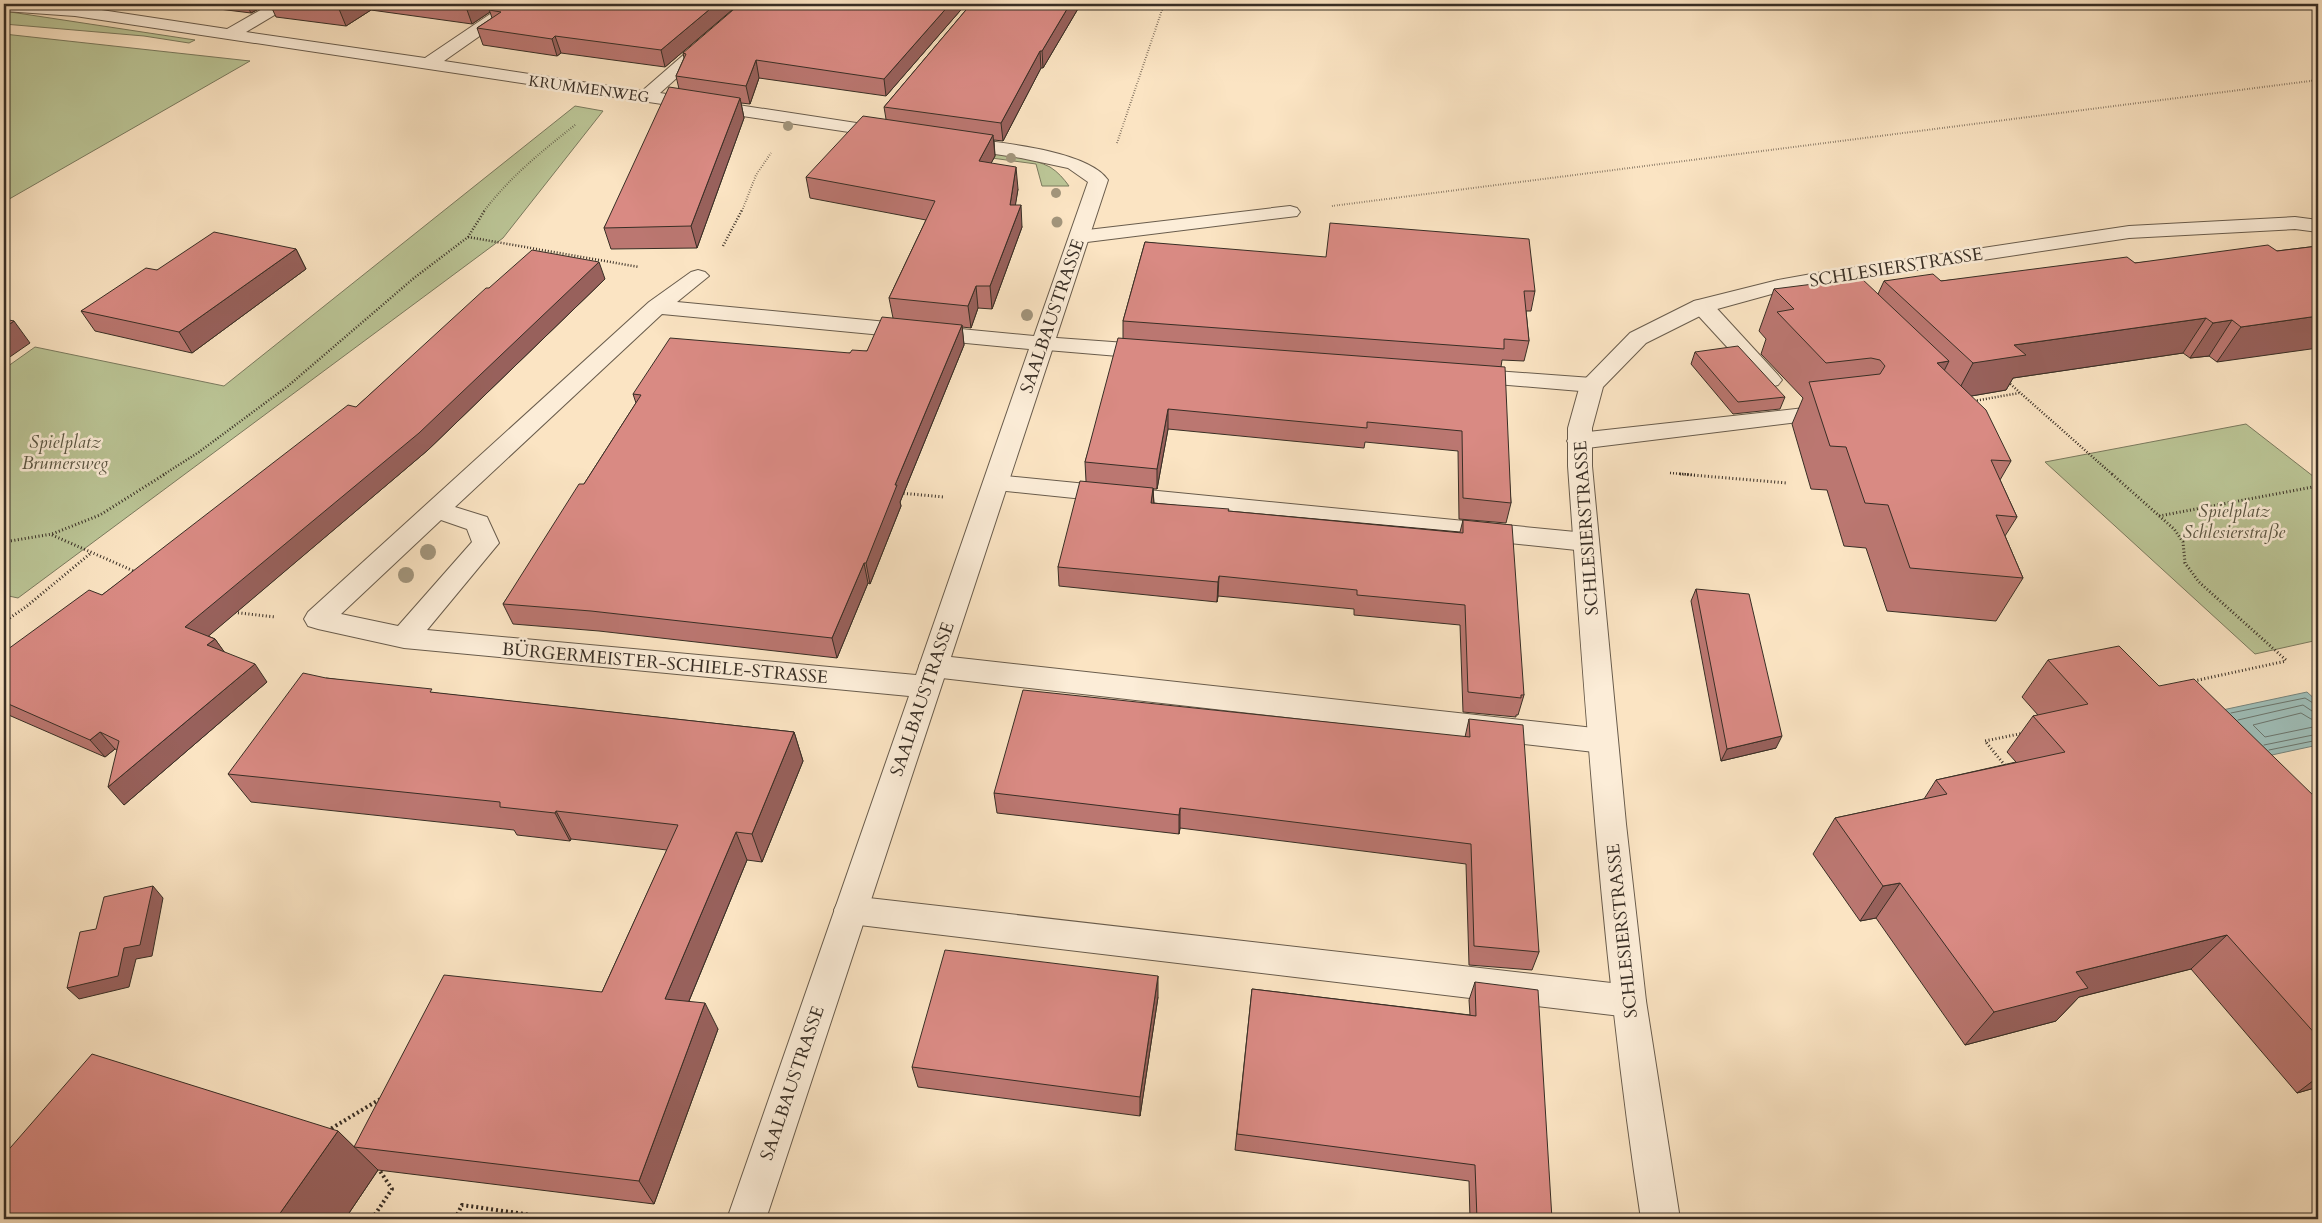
<svg xmlns="http://www.w3.org/2000/svg" width="2322" height="1223" viewBox="0 0 2322 1223" font-family="Cardo,serif">
<style>
.green{fill:#bbc596;stroke:#7a7a5e}
.water{fill:#9fbeb8;stroke:#76847d}
.lines{fill:none;stroke-linecap:round;stroke-linejoin:round}
.shore{stroke:#6c766e;stroke-width:1}
.lane-casing{stroke:#695c4c;stroke-width:2}
.street-casing{stroke:#695c4c;stroke-width:2}
.path-far3{stroke:#382e25;stroke-width:2;stroke-dasharray:0.5 2;stroke-linecap:butt}
.path-far2{stroke:#382e25;stroke-width:2.5;stroke-dasharray:1 2;stroke-linecap:butt}
.path-far1{stroke:#382e25;stroke-width:3;stroke-dasharray:1 2.5;stroke-linecap:butt}
.path{stroke:#382e25;stroke-width:4;stroke-dasharray:2 3;stroke-linecap:butt}
.lane{fill:#fcedd8;fill-rule:evenodd}
.street{fill:#fcedd8;fill-rule:evenodd}
.tree{fill:#a2957c}
.wall{fill:#bb7771;stroke:#382e25}
.shaded-wall{fill:#98615c;stroke:#382e25}
.building{fill:#d98a83;stroke:#382e25}
.labels{text-anchor:middle;stroke-width:5;stroke-linejoin:round;paint-order:stroke}
.far-street-label{font-size:15px;fill:#382e25;stroke:#fcedd8}
.street-label{font-size:18px;fill:#382e25;stroke:#fcedd8}
.park-label{font-size:18px;font-style:italic;fill:#595441;stroke:#fcedd8}
</style>
<rect width="100%" height="100%" fill="#fbe4c3"/>
<filter id="stains"><feTurbulence type="fractalNoise" baseFrequency=".004" numOctaves="4"/><feColorMatrix values="0 0 0 0 .2 0 0 0 0 .09 0 0 0 0 .02 0 0 0 .5 -.17"/></filter>
<radialGradient id="worn" r=".72"><stop offset=".6" stop-color="#630" stop-opacity="0"/><stop offset="1" stop-color="#630" stop-opacity=".3"/></radialGradient>
<!-- green -->
<g class="green">
<polygon points="4,11 195,40 189,43 144,36 4,24"/>
<polygon points="4,34 250,61 4,202"/>
<polygon points="575,106 603,111 503,238 18,598 4,595 4,369 35,347 224,386"/>
<path d="M 937,145 C 973,150 1017,151 1050,167 C 1058,172 1064,179 1069,186 L 1042,186 L 1036,164 L 932,150 Z"/>
<polygon points="2246,424 2318,480 2318,640 2255,654 2045,462"/>
</g>
<!-- water -->
<polygon class="water" points="2307,692 2318,702 2318,745 2258,758 2213,712"/>
<g class="lines">
<!-- shore -->
<g class="shore">
<polyline points="2231,713 2305,698 2318,706"/>
<polyline points="2238,720 2303,705 2312,711 2318,712"/>
<polyline points="2318,720 2311,719 2301,713 2253,725 2265,737 2318,726"/>
<polyline points="2264,745 2318,734"/>
<polyline points="2269,750 2318,740"/>
</g>
<defs>
<g id="lane">
<polygon points="1290,206 1297,208 1300,212 1297,216 1079,243 1072,241 1069,237 1072,233 1079,231"/>
<polygon points="1702,300 1710,301 1778,375 1782,380 1778,385 1770,387 1762,385 1694,311 1691,306 1694,301"/>
<polygon points="1043,337 1154,345 1162,347 1165,352 1162,357 1154,359 1035,349 1032,344 1035,339"/>
<polygon points="1468,369 1592,378 1600,380 1604,385 1600,390 1592,392 1460,381 1457,376 1460,371"/>
<polygon points="1831,405 1839,407 1843,412 1839,417 1579,449 1570,446 1567,441 1570,436 1579,433"/>
<polygon points="996,475 1586,533 1595,536 1599,542 1595,548 1586,551 987,489 983,483 987,477"/>
<polygon points="933,655 1603,729 1614,733 1618,741 1614,749 1603,753 933,677 923,674 919,666 923,658"/>
<polygon points="851,896 1629,985 1641,990 1646,1001 1641,1012 1629,1017 851,924 839,920 834,910 839,900"/>
</g>
<g id="street">
<polygon points="4,4 75,6 227,29 271,4 290,4 288,7 246,32 425,58 505,4 523,4 521,7 444,61 642,91 742,4 759,4 660,93 889,128 895,129 898,133 895,137 889,138 75,16 4,11"/>
<path d="M 956,137 C 992,142 1087,149 1108,180 L 766,1219 L 727,1219 L 909,696 L 404,648 L 318,629 L 308,626 L 304,619 L 308,612 L 649,302 L 691,272 L 698,270 L 705,272 L 709,276 L 677,302 L 1034,336 L 1088,182 L 1068,168 L 1021,158 L 949,147 L 947,143 L 949,139 ZM 662,314 L 1029,349 L 916,675 L 427,630 L 499,543 L 487,517 L 455,507 ZM 441,520 L 467,529 L 472,542 L 398,626 L 341,614 Z"/>
<path d="M 2295,217 L 2318,220 L 2318,232 L 2295,229 L 2129,238 L 1817,285 L 1779,292 L 1710,311 L 1646,343 L 1603,387 L 1592,428 L 1592,466 L 1626,824 L 1646,1001 L 1680,1219 L 1641,1219 C 1603,970 1586,718 1568,466 L 1568,428 L 1580,385 L 1584,380 L 1630,333 L 1694,301 L 1778,280 L 1817,273 L 2129,226 Z"/>
</g>
</defs>
<!-- lane casing -->
<use href="#lane" class="lane-casing"/>
<!-- street casing -->
<use href="#street" class="street-casing"/>
<!-- path-far3 -->
<g class="path-far3">
<polyline points="1117,143 1164,4"/>
<polyline points="1332,206 2318,80"/>
<path d="M 484,211 C 510,177 542,151 575,125"/>
<polyline points="742,211 756,175 771,153"/>
</g>
<!-- path-far2 -->
<g class="path-far2">
<polyline points="468,237 639,267"/>
<polyline points="723,246 742,210"/>
<polyline points="2008,382 2113,475"/>
<polyline points="1974,401 2019,393"/>
<polyline points="1670,473 1695,475"/>
<polyline points="163,475 199,452 288,386 414,278 468,237 485,210"/>
</g>
<!-- path-far1 -->
<g class="path-far1">
<polyline points="1680,474 1787,483"/>
<polyline points="2112,474 2174,529 2183,542 2185,563 2199,582 2286,660"/>
<polyline points="900,493 944,497"/>
<polyline points="2159,516 2318,486"/>
<polyline points="52,535 136,572"/>
<polyline points="4,542 52,534 100,515 165,474"/>
<polyline points="231,612 275,617"/>
<polyline points="4,622 27,606 91,553"/>
<polyline points="2194,681 2286,661"/>
<polyline points="2007,768 1985,741 2024,733"/>
</g>
<!-- path -->
<g class="path">
<polyline points="327,1131 382,1098"/>
<polyline points="372,1219 392,1189 378,1168"/>
<polyline points="455,1219 462,1205 559,1219"/>
</g>
<!-- lane -->
<use href="#lane" class="lane"/>
<!-- street -->
<use href="#street" class="street"/>
</g>
<!-- trees -->
<g class="tree">
<circle cx="788" cy="126" r="5"/>
<circle cx="1011" cy="158" r="5"/>
<circle cx="1056" cy="193" r="5"/>
<circle cx="1057" cy="222" r="5.5"/>
<circle cx="1027" cy="315" r="6"/>
<circle cx="428" cy="552" r="8"/>
<circle cx="406" cy="575" r="8"/>
</g>
<!-- wall -->
<g class="wall">
<polygon points="194,4 268,4 251,13 195,6"/>
<polygon points="270,4 739,4 665,67 561,53 557,56 483,45 477,28 492,18 490,12 472,24 371,10 346,26 276,17"/>
<polygon points="966,4 886,96 759,78 750,104 741,103 744,118 697,248 611,249 604,228 679,89 676,76 684,58 683,53"/>
<polygon points="971,4 1079,4 1079,7 1043,68 1041,68 1003,141 994,140 995,156 991,163 1018,189 1015,205 1022,227 992,309 978,308 971,328 962,327 964,345 900,502 901,506 870,584 868,583 837,658 599,631 513,624 503,604 584,484 636,403 633,394 850,353 867,351 893,318 889,298 926,220 810,198 806,177 886,119 884,107"/>
<polygon points="1145,242 1535,291 1531,311 1526,311 1529,341 1524,361 1502,360 1501,367 1511,503 1506,523 1459,519 1458,451 1365,442 1364,448 1168,429 1157,489 1153,489 1154,503 1228,511 1460,532 1463,520 1524,695 1518,715 1516,715 1516,717 1463,712 1460,625 1354,615 1354,609 1218,596 1217,602 1059,586 1058,567 1086,481 1085,462 1123,338 1123,321"/>
<polygon points="2318,246 2217,362 2209,356 2190,358 2183,353 2013,378 2006,390 1971,396 2011,461 2000,480 2017,517 2005,536 2023,578 1996,621 1887,611 1866,548 1844,546 1827,490 1811,489 1792,424 1803,398 1761,354 1766,339 1759,331 1774,289 1878,294 1884,281 1941,281 2135,263 2277,251"/>
<polygon points="296,249 306,269 192,353 95,331 81,311 157,270"/>
<polygon points="605,279 428,450 208,636 215,639 224,652 267,682 124,805 117,750 115,749 105,757 4,713 4,652 102,595 356,407 489,288"/>
<polygon points="1695,352 1785,397 1780,409 1733,414 1691,364"/>
<polygon points="1696,589 1776,748 1721,761 1691,601"/>
<polygon points="2048,660 2159,686 2318,800 2318,1087 2297,1093 2191,969 2079,997 2056,1021 1965,1045 1876,918 1860,921 1813,854 1835,818 1924,799 1936,780 2016,762 2007,752 2033,716 2038,715 2022,697"/>
<polygon points="326,678 435,693 794,732 803,761 762,862 747,860 689,1001 718,1029 654,1204 378,1170 345,1219 4,1219 338,1131 354,1147 602,992 667,850 571,839 570,841 517,835 514,830 251,802 228,774"/>
<polygon points="1469,719 1539,952 1532,970 1469,965 1466,864 1180,828 1179,834 997,813 994,793 1465,737"/>
<polygon points="1475,982 1552,1219 1470,1219 1469,1181 1235,1150 1252,989 1470,1015 1469,1000"/>
<polygon points="1158,997 1140,1116 918,1087 912,1067"/>
</g>
<!-- shaded-wall -->
<g class="shaded-wall">
<polygon points="246,4 268,4 251,13"/>
<polygon points="348,4 369,4 371,10 346,26 339,9"/>
<polygon points="472,4 502,4 489,10 490,12 472,24 466,7"/>
<polygon points="716,4 739,4 665,67 661,50"/>
<polygon points="950,4 966,4 886,96 884,79"/>
<polygon points="1070,4 1079,4 1079,7 1043,68 1042,51"/>
<polygon points="555,36 561,53 557,56 552,39"/>
<polygon points="1040,51 1041,68 1003,141 1001,123"/>
<polygon points="756,60 759,78 750,104 746,86"/>
<polygon points="740,98 744,118 697,248 691,226"/>
<polygon points="993,135 995,156 981,182 979,161"/>
<polygon points="1016,167 1018,189 1012,227 1010,205"/>
<polygon points="1021,205 1022,227 992,309 990,286"/>
<polygon points="296,249 306,269 192,353 179,332"/>
<polygon points="599,262 605,279 428,450 198,645 185,627"/>
<polygon points="976,286 978,308 971,328 968,306"/>
<polygon points="2318,316 2318,348 2217,362 2241,327"/>
<polygon points="2206,318 2183,353 2013,378 2006,390 1954,399 1973,363 2014,345"/>
<polygon points="2232,320 2209,356 2190,358 2213,323"/>
<polygon points="14,321 30,343 4,361 4,328"/>
<polygon points="962,325 964,345 900,502 901,506 870,584 866,563 895,485"/>
<polygon points="1949,361 1928,403 1937,363"/>
<polygon points="1168,409 1168,429 1157,489 1157,469"/>
<polygon points="1153,488 1154,508 1151,503"/>
<polygon points="864,563 868,583 837,658 832,638"/>
<polygon points="1219,576 1218,596 1217,602 1218,582"/>
<polygon points="215,639 228,657 207,645"/>
<polygon points="255,664 267,682 124,805 108,787"/>
<polygon points="100,732 115,749 105,757 90,740"/>
<polygon points="794,732 803,761 762,862 752,834"/>
<polygon points="1782,736 1776,748 1721,761 1727,749"/>
<polygon points="1180,808 1180,828 1179,834 1179,815"/>
<polygon points="556,811 571,839 570,841 555,813"/>
<polygon points="736,832 747,860 679,1025 665,999"/>
<polygon points="1900,883 1876,918 1860,921 1883,886"/>
<polygon points="153,886 163,898 152,956 136,959 129,987 79,999 67,988 124,948"/>
<polygon points="2227,935 2191,969 2079,997 2056,1021 1965,1045 1994,1012 2076,972"/>
<polygon points="1158,976 1158,997 1140,1116 1140,1097"/>
<polygon points="705,1003 718,1029 654,1204 639,1181"/>
<polygon points="2318,1077 2318,1087 2297,1093"/>
<polygon points="338,1131 378,1170 345,1219 276,1219"/>
</g>
<!-- building -->
<g class="building">
<polygon points="297,4 348,4 339,9"/>
<polygon points="440,4 472,4 466,7"/>
<polygon points="499,4 716,4 661,50 555,36 552,39 477,28 501,12 489,10"/>
<polygon points="740,4 950,4 884,79 756,60 746,86 676,76 686,54 683,53"/>
<polygon points="971,4 1070,4 1042,51 1040,51 1001,123 884,107"/>
<polygon points="669,87 740,98 691,226 604,228"/>
<polygon points="863,116 993,135 979,161 1016,167 1010,205 1021,205 990,286 976,286 968,306 889,298 935,201 806,177"/>
<polygon points="1330,223 1529,239 1535,291 1524,291 1529,341 1504,339 1504,349 1123,321 1145,242 1326,257"/>
<polygon points="214,232 296,249 179,332 81,311 146,268 157,270"/>
<polygon points="2268,245 2277,251 2318,246 2318,316 2241,327 2232,320 2213,323 2206,318 2014,345 2026,355 1973,363 1884,281 1933,274 1941,281 2127,257 2135,263"/>
<polygon points="532,250 599,262 419,433 185,627 215,639 207,645 255,664 108,787 119,741 100,732 90,740 4,702 4,652 89,590 102,595 348,405 356,407 486,288 489,288"/>
<polygon points="1861,278 1949,361 1937,363 1986,410 2011,461 1991,460 2017,517 1996,515 2023,578 1910,568 1888,505 1865,503 1846,447 1830,446 1809,382 1880,374 1885,366 1880,360 1871,358 1826,363 1777,312 1794,309 1774,289"/>
<polygon points="882,317 962,325 895,485 897,485 866,563 864,563 832,638 591,611 503,604 579,484 584,484 641,395 633,394 670,338 850,353 852,350 867,351"/>
<polygon points="4,319 14,321 4,328"/>
<polygon points="1118,338 1505,367 1511,503 1463,498 1462,431 1367,422 1367,428 1168,409 1157,469 1085,462"/>
<polygon points="1738,346 1785,397 1738,402 1695,352"/>
<polygon points="1080,481 1153,488 1151,503 1229,509 1228,511 1463,533 1463,520 1512,525 1524,695 1521,695 1521,698 1468,692 1465,605 1357,595 1357,590 1219,576 1218,582 1058,567"/>
<polygon points="1696,589 1749,594 1782,736 1727,749"/>
<polygon points="2119,646 2159,686 2194,679 2318,800 2318,1037 2227,935 2076,972 2088,988 1994,1012 1900,883 1883,886 1835,818 1947,794 1936,780 2065,752 2033,716 2088,704 2048,660"/>
<polygon points="303,673 326,678 432,689 430,692 794,732 752,834 736,832 665,999 705,1003 639,1181 354,1147 444,975 602,992 678,825 556,811 555,813 500,807 500,802 228,774"/>
<polygon points="1023,690 1470,737 1469,719 1523,725 1539,952 1474,946 1471,844 1180,808 1179,815 994,793"/>
<polygon points="153,886 140,945 124,948 118,976 67,988 80,932 96,929 104,897"/>
<polygon points="945,950 1158,976 1140,1097 912,1067"/>
<polygon points="1475,982 1538,990 1552,1219 1477,1219 1475,1165 1237,1134 1252,989 1476,1016"/>
<polygon points="92,1054 338,1131 276,1219 4,1219 4,1155"/>
</g>
<g class="labels">
<!-- far-street labels -->
<g class="far-street-label">
<text transform="translate(589 89) rotate(8)" y="5">KRUMMENWEG</text>
</g>
<!-- street labels -->
<g class="street-label">
<text transform="translate(1896 267) rotate(-9)" y="6">SCHLESIERSTRASSE</text>
<text transform="translate(1052 316) rotate(-71)" y="6">SAALBAUSTRASSE</text>
<text transform="translate(1586 528) rotate(-94)" y="6">SCHLESIERSTRASSE</text>
<text transform="translate(665 663) rotate(5)" y="6">BÜRGERMEISTER-SCHIELE-STRASSE</text>
<text transform="translate(922 699) rotate(-71)" y="6">SAALBAUSTRASSE</text>
<text transform="translate(1622 931) rotate(-96)" y="6">SCHLESIERSTRASSE</text>
<text transform="translate(792 1083) rotate(-71)" y="6">SAALBAUSTRASSE</text>
</g>
<!-- park labels -->
<g class="park-label">
<text x="65" y="448">Spielplatz<tspan x="65" dy="21">Brumersweg</tspan></text>
<text x="2234" y="517">Spielplatz<tspan x="2234" dy="21">Schlesierstraße</tspan></text>
</g>
</g>
<!-- margin -->
<rect width="2322" height="1223" fill="none" stroke="#fbe4c3" stroke-width="20"/>
<rect x="5" y="5" width="2312" height="1213" fill="none" stroke="#382e25" stroke-width="2.5"/>
<rect x="10" y="10" width="2302" height="1203" fill="none" stroke="#382e25"/>
<rect width="100%" height="100%" filter="url(#stains)"/>
<rect width="100%" height="100%" fill="url(#worn)"/>
</svg>
